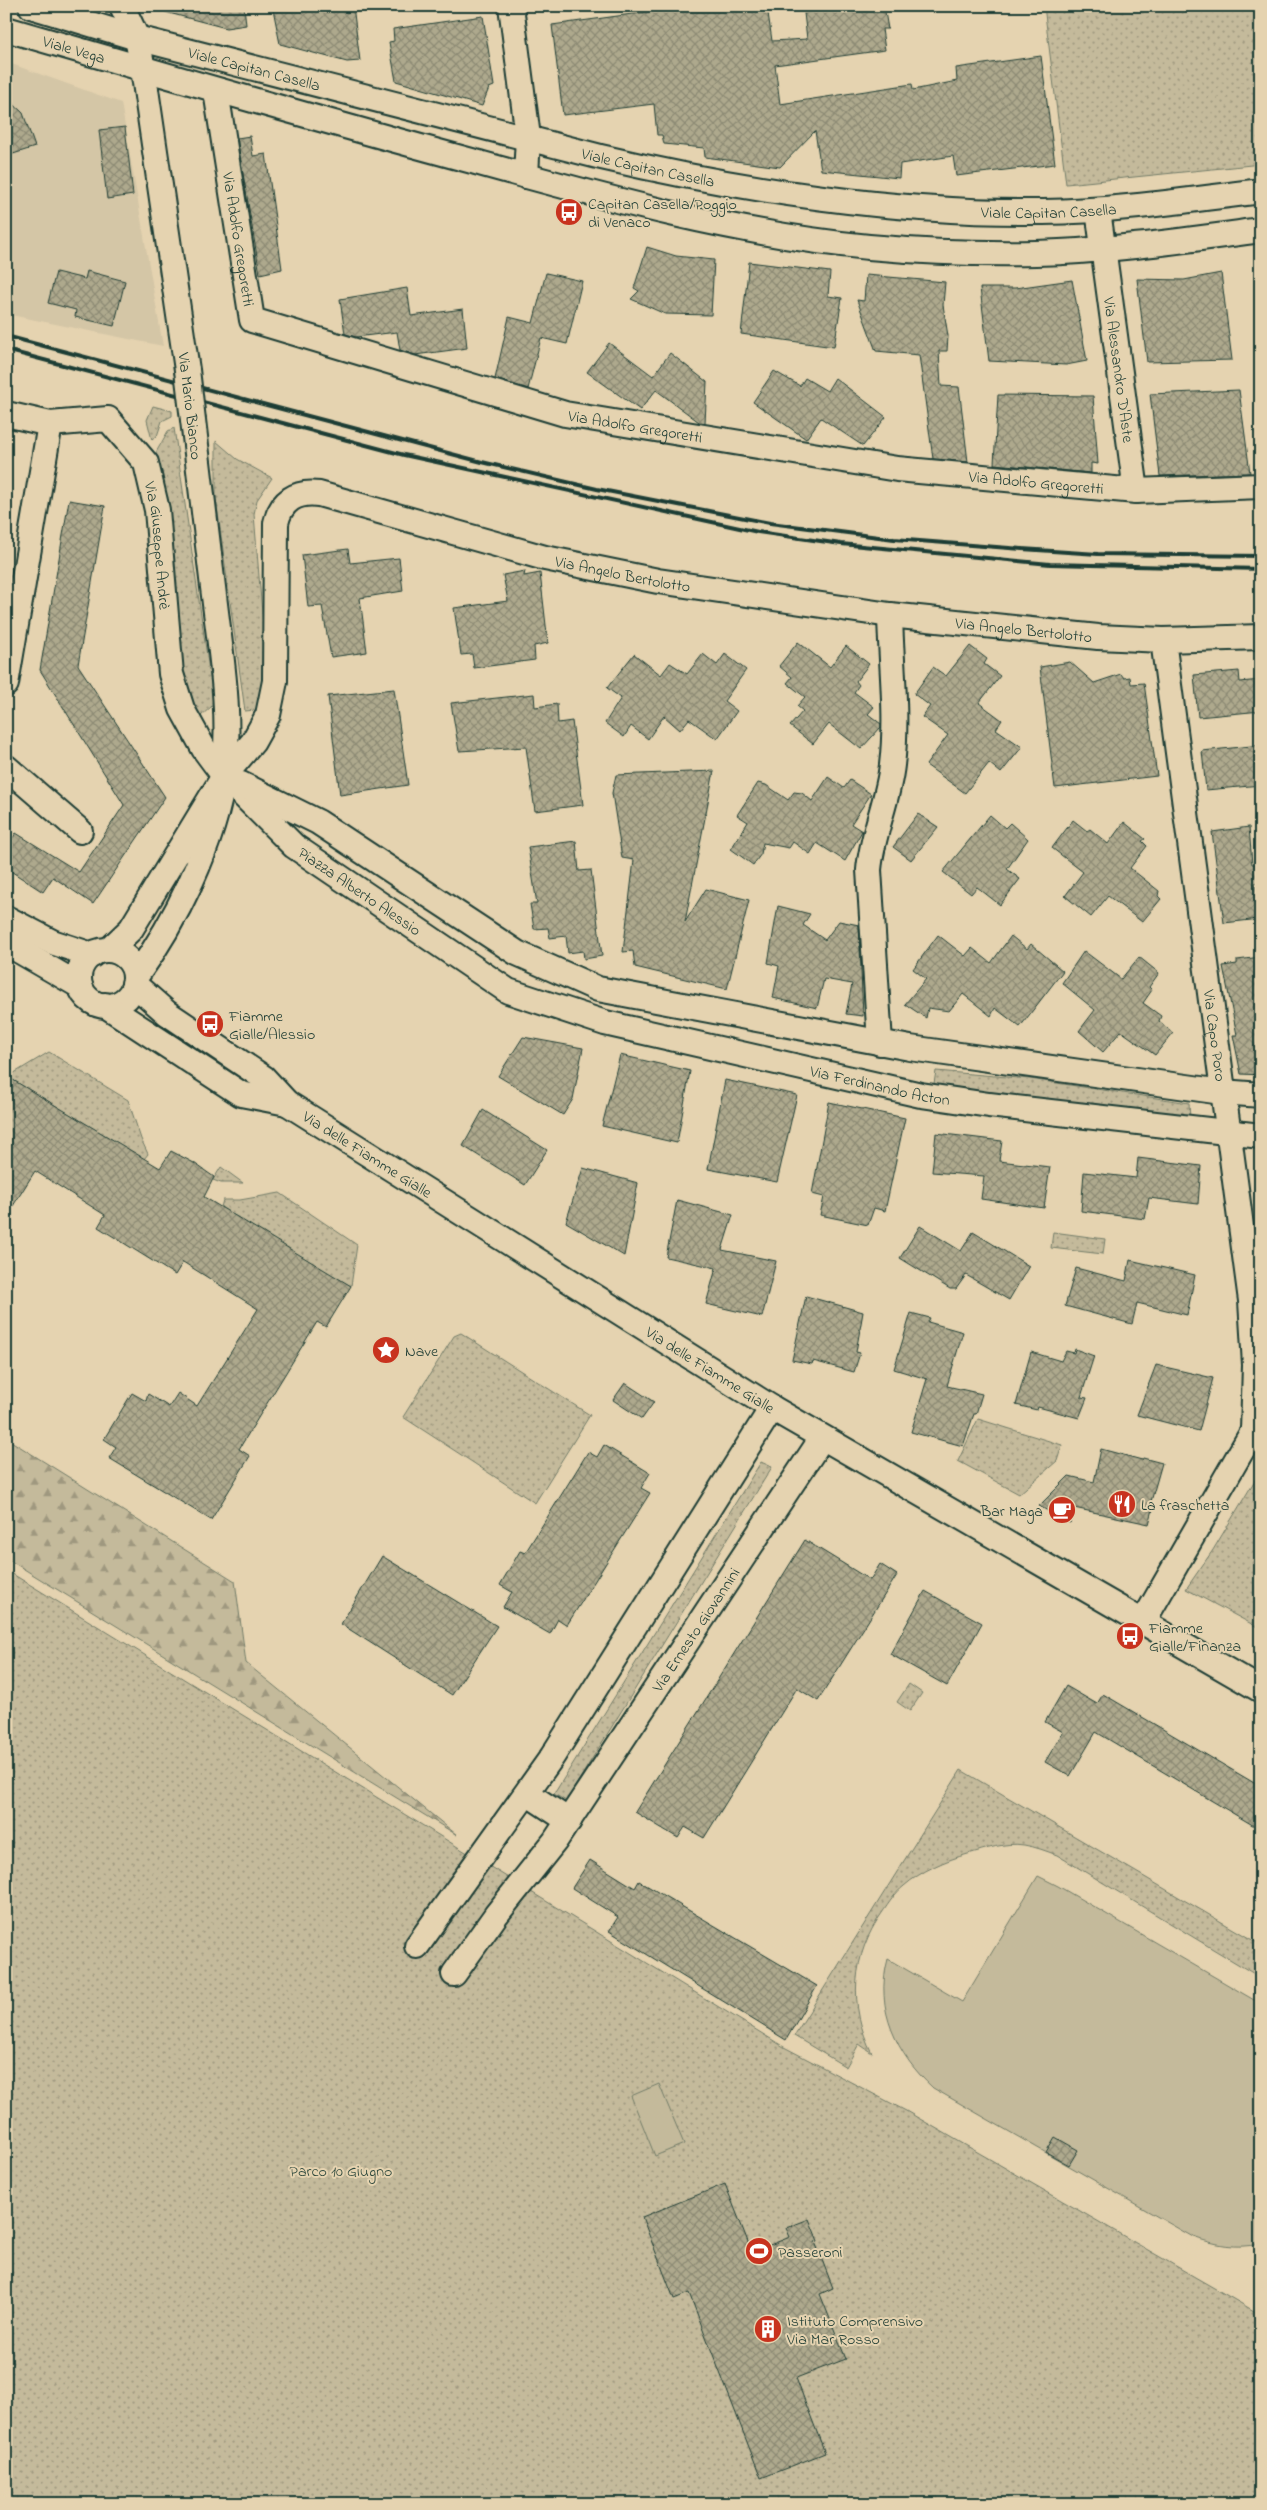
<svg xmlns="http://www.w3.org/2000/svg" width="1267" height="2510" viewBox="0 0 1267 2510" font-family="'Indie Flower',sans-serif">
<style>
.built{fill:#d4c6a6}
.green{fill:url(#green-dots);stroke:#727c68}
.forest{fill:url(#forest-firs);stroke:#727c68}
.pitch{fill:#c4ba9b;stroke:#727c68}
.building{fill:url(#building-cross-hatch);stroke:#1f3d34}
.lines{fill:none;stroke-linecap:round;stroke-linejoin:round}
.minor-casing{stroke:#1f3d34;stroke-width:28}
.minor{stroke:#e5d3b0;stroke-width:24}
.rail{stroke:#1f3d34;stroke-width:4}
.minor-bridge-casing{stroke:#1f3d34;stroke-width:28;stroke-linecap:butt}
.minor-bridge{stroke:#e5d3b0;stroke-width:24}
.labels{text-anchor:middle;stroke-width:4;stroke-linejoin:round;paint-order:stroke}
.street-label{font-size:16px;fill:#1f3d34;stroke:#e5d3b0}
.poi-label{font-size:16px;fill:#1f3d34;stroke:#e5d3b0;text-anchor:start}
.park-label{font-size:16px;fill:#304a3e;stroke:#e5d3b0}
</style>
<defs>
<pattern id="green-dots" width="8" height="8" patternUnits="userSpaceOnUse" patternTransform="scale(1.25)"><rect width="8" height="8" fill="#c4ba9b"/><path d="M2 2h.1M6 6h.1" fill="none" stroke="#9f987f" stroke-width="1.8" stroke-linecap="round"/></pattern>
<pattern id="forest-firs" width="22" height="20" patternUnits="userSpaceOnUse" patternTransform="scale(1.25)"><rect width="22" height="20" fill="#c4ba9b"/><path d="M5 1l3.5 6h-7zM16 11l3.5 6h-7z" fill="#9f987f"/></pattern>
<pattern id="building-cross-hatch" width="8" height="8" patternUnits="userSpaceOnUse" patternTransform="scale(1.25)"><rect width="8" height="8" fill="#aea98d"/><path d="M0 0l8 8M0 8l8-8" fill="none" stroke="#8d8b74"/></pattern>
</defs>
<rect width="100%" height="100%" fill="#e5d3b0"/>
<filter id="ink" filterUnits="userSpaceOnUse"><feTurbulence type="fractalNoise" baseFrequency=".02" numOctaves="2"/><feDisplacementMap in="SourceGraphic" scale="10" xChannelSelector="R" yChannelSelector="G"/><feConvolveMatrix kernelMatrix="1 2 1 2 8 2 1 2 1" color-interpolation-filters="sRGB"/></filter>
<g filter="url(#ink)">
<!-- built -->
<polygon class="built" points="6,62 121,103 163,346 6,314"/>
<!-- green -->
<g class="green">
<polygon points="1044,6 1261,6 1261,164 1066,184"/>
<polygon points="153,406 172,411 172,416 162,421 157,436 152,440 147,420"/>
<polygon points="174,428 213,698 212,706 201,716 194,716 180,682 154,456 168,431"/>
<polygon points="216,441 237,459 272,478 257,500 254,514 265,651 265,709 245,711 216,499"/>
<polygon points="49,1052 128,1100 141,1139 148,1154 144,1159 13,1080 6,1078"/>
<polygon points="936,1071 1030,1079 1189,1103 1190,1119 933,1090"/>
<polygon points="221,1167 243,1183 221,1183 213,1180"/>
<polygon points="280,1193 357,1245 351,1286 324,1272 221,1207 223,1200 240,1200"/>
<polygon points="1053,1232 1105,1239 1103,1254 1051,1248"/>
<polygon points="461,1333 590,1415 535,1503 403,1417 454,1336"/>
<polygon points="978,1419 1062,1445 1057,1461 1019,1494 958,1461"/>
<polygon points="761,1462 772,1467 566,1801 554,1794"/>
<polygon points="1255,1480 1261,1483 1261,1629 1186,1589 1213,1550"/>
<polygon points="6,1570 784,2047 906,2111 1261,2315 1261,2504 6,2504"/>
<polygon points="909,1684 922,1693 910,1711 897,1702"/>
<path d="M 961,1770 L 1261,1945 L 1261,1978 L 1057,1855 C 1046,1851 1036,1847 1024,1845 C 1005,1842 986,1849 968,1854 C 946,1860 921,1871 904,1886 C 895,1893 889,1903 882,1913 C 852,1955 848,2006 872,2053 L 859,2044 L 846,2067 L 794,2036 Z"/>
</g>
<!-- forest -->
<polygon class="forest" points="6,1438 235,1581 246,1663 457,1835 6,1558"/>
<!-- pitch -->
<g class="pitch">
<path d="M 1038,1876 L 1058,1886 L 1261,2004 L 1261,2244 C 1236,2249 1216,2245 1193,2237 L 933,2088 C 897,2055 874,2009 888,1959 L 962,2002 Z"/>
<polygon points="659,2084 684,2144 655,2156 631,2096"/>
</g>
<!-- building -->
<g class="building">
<polygon points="166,6 244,6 246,25 226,28 165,12"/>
<polygon points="286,6 353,6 360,61 347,62 280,44 273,9"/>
<polygon points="676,6 767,6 772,41 807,39 804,13 856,6 884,6 888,29 882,29 885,50 775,65 780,104 912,84 913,90 957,81 956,68 1041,56 1055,164 956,176 953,156 900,164 899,178 821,170 815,131 780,167 705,157 704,148 664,144 662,135 657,135 654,104 563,115 552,25 676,8"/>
<polygon points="483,16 494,86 489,88 482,106 396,81 389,42 394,41 393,29"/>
<polygon points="6,97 23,113 35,147 10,155 6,147"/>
<polygon points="125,127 133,195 107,199 99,130"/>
<polygon points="250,136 253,156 266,154 282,269 260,274 237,138"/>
<polygon points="647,247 676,256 714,260 711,315 665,314 631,299 639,291 634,288"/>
<polygon points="749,262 830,272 828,296 842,298 834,347 741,334"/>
<polygon points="87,271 125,281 114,326 75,317 76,310 48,303 56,272 85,279"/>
<polygon points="546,273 582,281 567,344 541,338 528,389 495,379 509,317 533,323"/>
<polygon points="1221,273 1232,360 1147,362 1137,279 1184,280"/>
<polygon points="866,275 945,282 943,305 948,336 947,351 939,351 941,386 959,387 968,462 933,459 919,355 876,351 857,300 864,301"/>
<polygon points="1072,280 1087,361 1066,365 989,361 980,288 1015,288"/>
<polygon points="407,288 411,316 463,309 467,348 415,355 400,350 397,332 356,337 345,334 340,299"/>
<polygon points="609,343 653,376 670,353 707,382 705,423 699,422 656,390 640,410 587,372"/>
<polygon points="774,371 800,386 805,378 827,391 835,378 886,417 863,446 821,418 806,439 753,402"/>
<polygon points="1239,390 1250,473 1160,476 1150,394"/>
<polygon points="998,395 1093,396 1098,464 1091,463 1091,473 994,464"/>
<polygon points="69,500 105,506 78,665 165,797 93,904 53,877 43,892 6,868 6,848 16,833 79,872 124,805 40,670"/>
<polygon points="348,549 350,563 399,558 403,591 360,598 367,652 331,657 322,606 308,607 302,555"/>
<polygon points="525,571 524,576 540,573 548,643 534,646 535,660 474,668 472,654 461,655 454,608 508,601 503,575"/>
<polygon points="798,642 830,667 846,646 869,664 856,681 859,685 854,692 874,707 868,714 881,724 881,727 861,749 829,724 813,744 790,726 803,711 797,706 805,697 787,683 792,677 779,666"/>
<polygon points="970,646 987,659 984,664 1000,676 979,703 1002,720 996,729 1022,747 1001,773 989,763 965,793 926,765 948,735 922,717 930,706 914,694 933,667 946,676"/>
<polygon points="634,654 661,675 670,663 687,674 703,654 717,665 725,654 746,670 724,701 737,711 717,739 689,719 680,730 664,716 648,739 631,726 624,737 605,723 621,698 607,688"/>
<polygon points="1070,662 1094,683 1121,674 1124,678 1130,677 1131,684 1144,683 1157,776 1055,788 1040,667"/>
<polygon points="1239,671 1240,682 1261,680 1261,711 1198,717 1194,675"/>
<polygon points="394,689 408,785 340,795 328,696"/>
<polygon points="534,694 535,707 557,704 558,723 572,721 583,805 535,811 526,747 459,751 451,703"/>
<polygon points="1261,745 1261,785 1206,790 1202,751"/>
<polygon points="714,771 685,922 706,889 749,900 727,989 635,967 633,951 623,952 634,860 622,858 612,793 616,775"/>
<polygon points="828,777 844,788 850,780 871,794 851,824 862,831 845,861 817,843 810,854 793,842 789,848 763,843 761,854 753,865 731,849 748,822 737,815 758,783 766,785 788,800 794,792 802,793 812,801"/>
<polygon points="918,814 938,827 911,860 893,847"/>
<polygon points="990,815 1005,828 1010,823 1028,839 1007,869 1020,879 1000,905 977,887 971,894 943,872"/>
<polygon points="1073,820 1087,831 1090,829 1108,844 1124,822 1145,839 1142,841 1147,846 1130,868 1159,891 1158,896 1161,899 1142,922 1108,896 1091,917 1065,896 1083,872 1052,848"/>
<polygon points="1249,827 1252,864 1261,864 1261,882 1255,883 1260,919 1224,923 1212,832"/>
<polygon points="576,841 579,871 591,870 602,956 584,959 583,951 568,953 566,936 550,938 548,928 534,929 530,904 537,904 528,847"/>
<polygon points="778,906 810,914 803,925 825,940 839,921 859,925 863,1016 846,1014 852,984 824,979 817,1008 773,998 779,966 768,963"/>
<polygon points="938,935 965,956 972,948 991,963 1011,936 1027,949 1031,944 1063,971 1020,1027 995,1008 991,1016 963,994 949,1011 928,1008 926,1018 905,1004 926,979 913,969"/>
<polygon points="1084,951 1121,979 1139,957 1159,973 1149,987 1152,990 1143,1003 1161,1016 1159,1021 1173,1033 1155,1055 1121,1031 1103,1052 1079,1031 1095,1010 1062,983"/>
<polygon points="1261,957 1261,1075 1241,1074 1233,1035 1237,1035 1223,966 1237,964 1237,960"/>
<polygon points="523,1037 583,1048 573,1099 563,1115 498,1076"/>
<polygon points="620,1055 690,1071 677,1143 602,1126"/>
<polygon points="13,1080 160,1168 171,1151 194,1163 214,1177 204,1197 351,1286 326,1327 317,1322 239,1449 250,1456 211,1520 109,1458 116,1447 104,1439 132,1393 146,1401 148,1394 169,1407 178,1393 197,1406 258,1309 183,1262 175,1275 98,1227 105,1215 35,1171 6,1217 6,1090"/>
<polygon points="725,1080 797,1095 777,1182 708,1169"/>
<polygon points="829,1102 905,1118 885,1211 874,1208 868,1225 820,1215 824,1197 812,1194"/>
<polygon points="483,1110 547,1150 525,1185 463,1146"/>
<polygon points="936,1133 1002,1141 999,1161 1050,1167 1044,1208 981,1199 984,1176 932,1172"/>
<polygon points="1138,1158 1201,1166 1198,1204 1149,1198 1145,1219 1081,1211 1084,1172 1136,1178"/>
<polygon points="583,1168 638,1183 624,1256 566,1222"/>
<polygon points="677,1200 733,1215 722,1250 776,1261 762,1317 706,1304 716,1268 666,1257"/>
<polygon points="920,1226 961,1251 973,1232 1029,1266 1009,1300 966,1275 956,1289 950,1289 900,1258"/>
<polygon points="1130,1260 1195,1275 1187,1315 1137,1303 1132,1324 1065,1306 1076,1268 1126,1281"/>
<polygon points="806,1296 863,1312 856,1352 860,1353 854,1372 813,1361 812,1364 792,1360"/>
<polygon points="911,1313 930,1318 928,1322 963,1332 947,1386 982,1394 976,1414 974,1414 963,1446 911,1432 927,1379 894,1369"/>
<polygon points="1075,1349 1094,1356 1081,1397 1087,1398 1079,1418 1038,1407 1037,1410 1016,1405 1031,1352 1061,1361 1066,1351 1074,1353"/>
<polygon points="1156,1365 1213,1378 1199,1431 1137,1415"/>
<polygon points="625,1383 654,1402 642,1419 613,1400"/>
<polygon points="604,1445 650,1473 641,1488 650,1493 567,1625 558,1619 550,1634 503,1607 512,1592 500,1585 520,1551 525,1553 588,1452 597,1457"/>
<polygon points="1101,1449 1142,1460 1143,1458 1162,1463 1150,1505 1154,1506 1149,1524 1074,1508 1070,1523 1039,1506 1069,1476 1094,1482"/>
<polygon points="805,1540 870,1580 880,1564 897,1575 818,1701 797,1688 704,1838 685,1827 678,1838 635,1812"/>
<polygon points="382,1556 497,1626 452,1695 341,1624"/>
<polygon points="925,1591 982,1623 947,1686 890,1654"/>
<polygon points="1066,1686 1097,1704 1103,1694 1261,1787 1261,1830 1096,1732 1070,1776 1045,1762 1063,1732 1045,1722"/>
<polygon points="590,1860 635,1888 639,1881 817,1986 786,2040 609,1931 618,1917 572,1888"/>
<polygon points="1055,2137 1078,2150 1069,2165 1046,2152"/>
<polygon points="725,2184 752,2252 790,2237 786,2228 809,2219 818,2241 815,2242 833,2288 820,2294 846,2359 796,2378 825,2453 761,2478 689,2293 674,2299 642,2217"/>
</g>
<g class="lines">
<defs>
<g id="minor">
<path id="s1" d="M 31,6 L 137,38 L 601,157 C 741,190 899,214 1043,212 C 1116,211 1188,200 1261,191"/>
<polyline points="122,6 137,38 143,69 187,370"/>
<polyline points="511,6 528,137 526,176"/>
<path id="s2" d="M 6,29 C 161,74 316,119 472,161 C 602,197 733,234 869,247 C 924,252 981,254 1036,253 C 1111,251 1186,240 1261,230"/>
<path id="s3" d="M 216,91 L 252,320 L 565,414 L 897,469 L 1136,491 L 1261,486"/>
<path id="s4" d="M 1098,210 L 1136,491"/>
<path id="s5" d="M 6,414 L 50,424 L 108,419 L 146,463 L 157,510 L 171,674 L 182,709 L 204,749 L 224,776 L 294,846 L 508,991 L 605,1023 L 921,1095 L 989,1105 L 1261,1136"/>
<path id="s6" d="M 1163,640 L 1251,1301 L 1255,1365 L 1253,1431"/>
<polyline points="6,684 50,424"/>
<polyline points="6,767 80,831"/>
<polyline points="241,784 318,822 517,953 598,989 910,1048 1222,1092 1261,1095"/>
<polyline points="6,918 52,942 92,955"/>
<polyline points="6,943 80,986"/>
<path id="s7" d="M 109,950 L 131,929 L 224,776 L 253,742 L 268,715 L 275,681 L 276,523 C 281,501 296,491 319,494 L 545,558 L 658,581 L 890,615 L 1098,637 L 1163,640 L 1261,637"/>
<circle cx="107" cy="978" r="28"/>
<path d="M 135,978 C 176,921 214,845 224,775 C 231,717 222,661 215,604 C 208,543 200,481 193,420"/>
<path id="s8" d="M 134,984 L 167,1013 L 264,1078 L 287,1103 L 772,1408 L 1261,1690"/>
<polyline points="105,1005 241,1094 287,1103"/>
<path d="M 880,1043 L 869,870 C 872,834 888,801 892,765 C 898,716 891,664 890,615"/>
<polyline points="1143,1622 1253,1431 1261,1436"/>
<polyline points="528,1794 569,1821"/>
<polyline points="417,1946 552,1757 772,1408"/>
<path id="s9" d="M 454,1974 L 496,1915 L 555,1841 L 822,1438"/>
</g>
</defs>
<!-- minor casing -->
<use href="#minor" class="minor-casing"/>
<!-- minor -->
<use href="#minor" class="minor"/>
<!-- rail -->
<g class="rail">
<polyline points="6,336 482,462 597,489 770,523 894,539 1022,549 1098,554 1261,556"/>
<polyline points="6,350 404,455 758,532 841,544 1050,564 1261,569"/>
</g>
<defs>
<polyline id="minor-bridge" points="187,370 193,420"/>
</defs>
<!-- minor-bridge casing -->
<use href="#minor-bridge" class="minor-bridge-casing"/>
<!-- minor-bridge -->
<use href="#minor-bridge" class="minor-bridge"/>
</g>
</g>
<!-- icons -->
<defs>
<symbol id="bus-disc" viewBox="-11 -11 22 22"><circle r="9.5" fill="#c8321e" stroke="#e5d3b0"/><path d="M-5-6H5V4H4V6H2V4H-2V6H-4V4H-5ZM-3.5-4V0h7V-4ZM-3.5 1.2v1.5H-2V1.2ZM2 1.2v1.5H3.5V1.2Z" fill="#fff"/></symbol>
<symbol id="sight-disc" viewBox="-11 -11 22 22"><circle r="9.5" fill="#c8321e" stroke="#e5d3b0"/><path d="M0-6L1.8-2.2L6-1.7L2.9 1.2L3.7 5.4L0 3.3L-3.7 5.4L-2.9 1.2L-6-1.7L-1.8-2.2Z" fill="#fff"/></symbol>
<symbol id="restaurant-disc" viewBox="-11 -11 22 22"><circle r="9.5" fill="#c8321e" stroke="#e5d3b0"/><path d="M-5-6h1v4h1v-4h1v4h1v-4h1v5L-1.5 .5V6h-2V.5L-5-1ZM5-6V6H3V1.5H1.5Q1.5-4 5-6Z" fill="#fff"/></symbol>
<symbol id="cafe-disc" viewBox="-11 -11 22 22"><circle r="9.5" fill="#c8321e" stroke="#e5d3b0"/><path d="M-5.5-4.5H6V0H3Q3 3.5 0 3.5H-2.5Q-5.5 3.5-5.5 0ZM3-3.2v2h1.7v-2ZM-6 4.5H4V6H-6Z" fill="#fff"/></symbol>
<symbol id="stadium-disc" viewBox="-11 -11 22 22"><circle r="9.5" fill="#c8321e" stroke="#e5d3b0"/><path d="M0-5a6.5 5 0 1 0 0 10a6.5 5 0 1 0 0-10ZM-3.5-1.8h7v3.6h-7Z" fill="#fff"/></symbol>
<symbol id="building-disc" viewBox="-11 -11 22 22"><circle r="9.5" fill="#c8321e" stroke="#e5d3b0"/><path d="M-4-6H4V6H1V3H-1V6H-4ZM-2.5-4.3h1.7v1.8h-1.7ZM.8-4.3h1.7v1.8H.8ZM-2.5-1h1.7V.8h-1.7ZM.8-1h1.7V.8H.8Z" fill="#fff"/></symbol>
</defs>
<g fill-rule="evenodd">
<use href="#bus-disc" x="553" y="196" width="32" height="32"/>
<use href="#bus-disc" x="194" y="1008" width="32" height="32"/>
<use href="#sight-disc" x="370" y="1334" width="32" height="32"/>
<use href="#restaurant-disc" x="1106" y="1488" width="32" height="32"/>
<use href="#cafe-disc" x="1046" y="1494" width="32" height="32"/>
<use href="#bus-disc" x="1114" y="1620" width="32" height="32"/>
<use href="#stadium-disc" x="743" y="2235" width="32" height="32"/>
<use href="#building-disc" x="752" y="2313" width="32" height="32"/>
</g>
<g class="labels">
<!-- street labels -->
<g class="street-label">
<text dy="6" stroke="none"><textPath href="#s2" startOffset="71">Viale Vega</textPath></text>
<text dy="6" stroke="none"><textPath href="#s1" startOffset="232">Viale Capitan Casella</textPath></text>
<text dy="6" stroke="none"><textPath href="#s1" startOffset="638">Viale Capitan Casella</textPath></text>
<text dy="6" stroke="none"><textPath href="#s1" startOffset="1042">Viale Capitan Casella</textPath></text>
<text dy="6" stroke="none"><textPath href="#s3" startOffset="150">Via Adolfo Gregoretti</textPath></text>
<text dy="6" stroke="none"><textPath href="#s4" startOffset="161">Via Alessandro D'Aste</textPath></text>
<text transform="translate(191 406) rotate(83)" y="6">Via Mario Bianco</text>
<text dy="6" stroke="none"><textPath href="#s3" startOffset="630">Via Adolfo Gregoretti</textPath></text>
<text dy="6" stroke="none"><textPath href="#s3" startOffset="1035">Via Adolfo Gregoretti</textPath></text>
<text dy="6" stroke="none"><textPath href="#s5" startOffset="245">Via Giuseppe Andrè</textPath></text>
<text dy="6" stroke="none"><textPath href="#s7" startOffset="850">Via Angelo Bertolotto</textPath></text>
<text dy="6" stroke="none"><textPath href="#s7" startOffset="1255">Via Angelo Bertolotto</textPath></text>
<text dy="6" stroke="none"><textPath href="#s5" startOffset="669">Piazza Alberto Alessio</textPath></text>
<text dy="6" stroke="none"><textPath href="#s6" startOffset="399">Via Capo Poro</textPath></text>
<text dy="6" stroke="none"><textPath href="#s5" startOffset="1232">Via Ferdinando Acton</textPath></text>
<text dy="6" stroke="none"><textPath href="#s8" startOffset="290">Via delle Fiamme Gialle</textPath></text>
<text dy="6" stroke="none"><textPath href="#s8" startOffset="695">Via delle Fiamme Gialle</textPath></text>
<text dy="6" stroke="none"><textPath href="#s9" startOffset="421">Via Ernesto Giovannini</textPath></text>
</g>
<!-- poi labels -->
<g class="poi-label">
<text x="588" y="209">Capitan Casella/Poggio<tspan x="588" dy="18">di Venaco</tspan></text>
<text x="229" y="1021">Fiamme<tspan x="229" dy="18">Gialle/Alessio</tspan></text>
<text x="405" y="1356">Nave</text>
<text x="1141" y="1510">La fraschetta</text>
<text x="1043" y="1516" text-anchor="end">Bar Maga</text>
<text x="1149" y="1633">Fiamme<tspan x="1149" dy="18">Gialle/Finanza</tspan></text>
<text x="778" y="2257">Passeroni</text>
<text x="787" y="2326">Istituto Comprensivo<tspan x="787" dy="18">Via Mar Rosso</tspan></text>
</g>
<!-- park labels -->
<g class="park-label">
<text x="341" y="2176">Parco 10 Giugno</text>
</g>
</g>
<!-- margin -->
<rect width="1267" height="2510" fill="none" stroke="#e5d3b0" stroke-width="25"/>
<rect x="12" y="12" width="1242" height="2485" fill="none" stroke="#1f3d34" stroke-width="2" filter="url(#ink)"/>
</svg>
